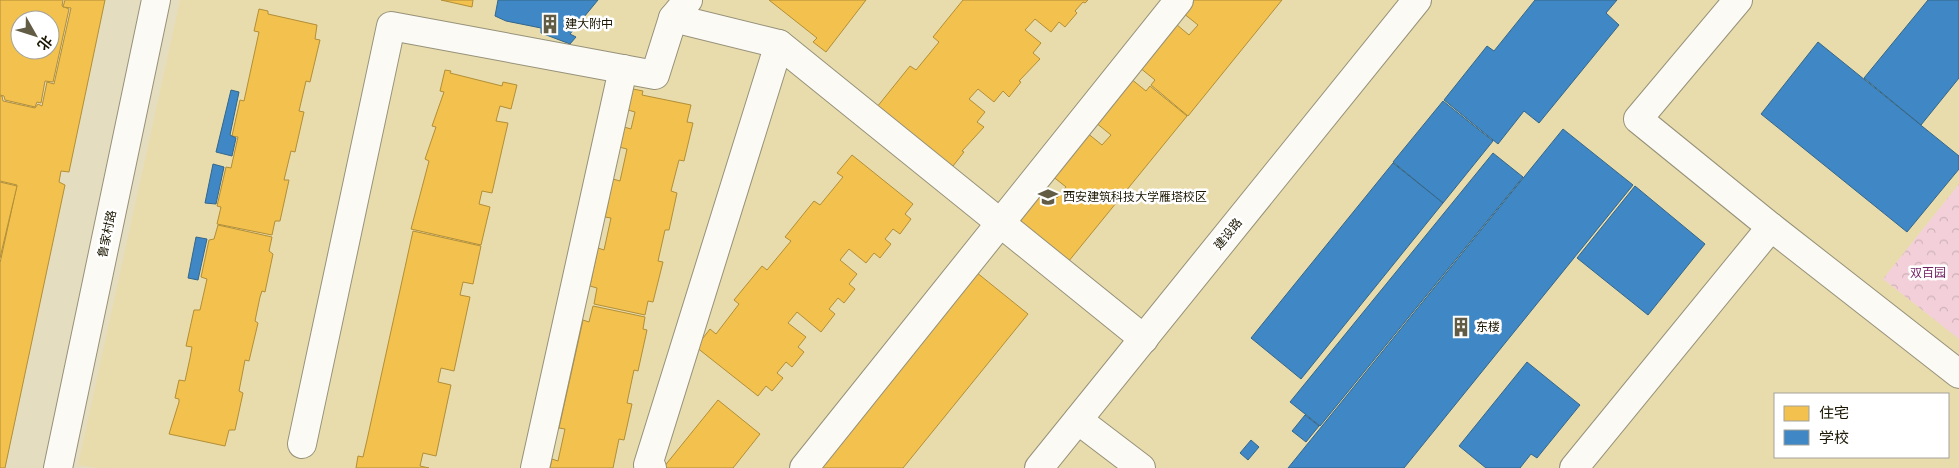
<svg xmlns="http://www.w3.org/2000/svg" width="1959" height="468" viewBox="0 0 1959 468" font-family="'Fira Sans','Noto Sans SC',sans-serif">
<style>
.built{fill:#e8dcac;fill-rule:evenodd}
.forest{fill:url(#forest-crowns)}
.homes{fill:#f2c14e;stroke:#b28e37;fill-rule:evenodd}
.schools{fill:#3f88c5;stroke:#34668a}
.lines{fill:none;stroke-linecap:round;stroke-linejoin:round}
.minor-casing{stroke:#969179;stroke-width:30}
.tertiary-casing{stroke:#969179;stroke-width:30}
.minor{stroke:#fbfaf5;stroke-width:28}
.tertiary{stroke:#fbfaf5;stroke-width:28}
.labels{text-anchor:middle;stroke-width:5;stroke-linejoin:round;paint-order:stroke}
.poi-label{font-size:12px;fill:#1b1602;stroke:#fff;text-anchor:start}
.street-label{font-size:12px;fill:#1b1602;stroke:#fff}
.park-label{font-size:12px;fill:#6f1c5f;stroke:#fff}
</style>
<defs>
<pattern id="forest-crowns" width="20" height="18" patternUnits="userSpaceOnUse" patternTransform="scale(1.25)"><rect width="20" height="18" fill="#f3d0d9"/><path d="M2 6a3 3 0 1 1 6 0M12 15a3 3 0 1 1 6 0" fill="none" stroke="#d0b2b9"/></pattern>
</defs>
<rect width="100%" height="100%" fill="#e5ddbf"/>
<!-- built -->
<path class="built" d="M 180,0 L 1959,0 L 1959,468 L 97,468 L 78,465 ZM 1775,394 L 1948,394 L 1948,457 L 1775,457 Z"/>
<!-- forest -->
<polygon class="forest" points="1959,184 1959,339 1883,279"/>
<!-- homes -->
<g class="homes">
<path d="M 0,0 L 63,0 L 62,6 L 69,9 L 53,82 L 45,81 L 41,103 L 37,102 L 35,107 L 5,100 L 4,96 L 0,95 ZM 20,20 L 50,20 L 50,50 L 20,50 Z"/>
<polygon points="65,0 105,0 69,172 61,171 59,182 65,185 5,468 0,468 0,263 17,185 0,181 0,96 2,96 3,101 35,108 38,104 42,106 47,82 54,84 71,8 63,7"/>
<polygon points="441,0 473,0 472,7"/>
<polygon points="769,0 866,0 826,52 813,42 817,38"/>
<polygon points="963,0 1088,0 1085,3 1083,2 1075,11 1077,13 1065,27 1059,22 1051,32 1035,19 1025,30 1041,43 1033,53 1040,59 1019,81 1021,82 1009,97 1003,91 994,102 978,89 969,99 985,112 977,122 984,127 962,151 964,152 953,166 946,161 933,177 877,107 910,66 916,70 939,42 933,37"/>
<polygon points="1185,0 1282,0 1188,116 1151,85 1155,80 1134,63 1170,19 1189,35 1198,25 1178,9"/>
<polygon points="259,9 268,11 268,14 317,25 315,39 320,40 310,82 306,81 299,111 304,112 295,152 291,151 284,180 289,180 280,221 275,221 272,235 217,224 221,207 217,206 226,167 231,168 238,137 232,136 240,100 244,101 259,32 254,31"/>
<polygon points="445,70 451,71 450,73 502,86 503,82 517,85 511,109 500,106 496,121 508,123 492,193 482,191 479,204 490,207 481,245 411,229 429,161 425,159 436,127 432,126 444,92 440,91"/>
<polygon points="1125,74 1146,91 1150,86 1187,116 1055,278 998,232 1038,182 1057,198 1066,187 1046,171 1081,128 1102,145 1111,135 1090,118"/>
<polygon points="633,89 643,91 642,95 691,105 687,122 693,123 684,161 679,160 671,191 677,193 669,230 665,230 658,261 663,262 653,302 648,301 645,315 594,304 597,288 590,286 598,248 604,250 611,218 605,217 613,179 620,181 627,149 619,147 624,127 631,129 635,112 628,110"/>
<polygon points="852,155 913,204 905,214 911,219 900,234 893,229 885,239 891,244 880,258 874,253 866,263 849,249 840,260 857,274 849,284 855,289 844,303 838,298 829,309 835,314 821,332 797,312 788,323 806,337 798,347 804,352 792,367 786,362 777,373 783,378 772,391 766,386 758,396 696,347 710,329 716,334 739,304 734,300 762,266 767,270 791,241 785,237 814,201 820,205 843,177 837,173"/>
<polygon points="0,182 17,186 0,258"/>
<polygon points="218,225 272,237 269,251 273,254 265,292 262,291 260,297 255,321 258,323 249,361 245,360 239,391 243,393 235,430 229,430 225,446 169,434 179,402 179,399 175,398 179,380 185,381 190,358 192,347 186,346 194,310 200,310 207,279 201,277 209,240 214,239"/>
<polygon points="413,231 481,246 473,284 463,282 460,295 470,297 454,371 441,368 438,382 451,385 436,456 423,453 420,466 429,468 356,468 358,456 363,457 367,440"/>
<polygon points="971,268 1028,314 903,468 810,468"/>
<polygon points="593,306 645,317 643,329 647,330 638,371 634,370 627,403 632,404 624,440 619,439 613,468 550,468 552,459 558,461 565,429 559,428 583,320 589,322"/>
<polygon points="718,400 760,434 733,468 663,468"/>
</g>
<!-- schools -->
<g class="schools">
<polygon points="498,0 598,0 570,34 576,37 570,44 541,33 541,28 506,21 495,16"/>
<polygon points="1535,0 1617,0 1606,13 1619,25 1539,123 1524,111 1498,144 1444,100 1487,46 1494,51"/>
<polygon points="1928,0 1959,0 1959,78 1921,125 1864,78"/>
<polygon points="1818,42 1959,156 1959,169 1907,232 1761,114"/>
<polygon points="231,90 239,92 230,135 236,138 232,156 216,152"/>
<polygon points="1443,101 1493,141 1443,203 1393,162"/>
<polygon points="1563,129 1633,185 1404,468 1288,468"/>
<polygon points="1493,153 1523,177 1320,426 1290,402"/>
<polygon points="1393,163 1443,203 1301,379 1251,338"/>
<polygon points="213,164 224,167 216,204 205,203"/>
<polygon points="1635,186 1705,244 1648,315 1577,258"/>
<polygon points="196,237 207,239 198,280 188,278"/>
<polygon points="1527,362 1580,405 1537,458 1531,454 1520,468 1486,468 1459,446"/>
<polygon points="1305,415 1319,426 1306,442 1292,431"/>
<polygon points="1251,440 1259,447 1248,460 1240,453"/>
</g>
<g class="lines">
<defs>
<g id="minor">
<polyline points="1738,0 1638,119 1771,227 1959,374"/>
<polyline points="673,18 779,44 1144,339"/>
<polyline points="1078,420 1141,468"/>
<polyline points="302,444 391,26 655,75 673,18 688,0"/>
<polyline points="535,468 623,69"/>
<polyline points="652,468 648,465 779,44"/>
<polyline points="804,468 1179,0"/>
<polyline points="1574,468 1771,227"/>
</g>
<g id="tertiary">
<polyline points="58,468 156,0"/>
<polyline points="1039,468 1417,0"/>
</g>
</defs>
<!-- minor casing -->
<use href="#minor" class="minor-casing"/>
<!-- tertiary casing -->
<use href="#tertiary" class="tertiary-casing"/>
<!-- minor -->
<use href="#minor" class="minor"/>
<!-- tertiary -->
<use href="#tertiary" class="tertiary"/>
</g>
<!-- icons -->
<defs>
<symbol id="building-bare" viewBox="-9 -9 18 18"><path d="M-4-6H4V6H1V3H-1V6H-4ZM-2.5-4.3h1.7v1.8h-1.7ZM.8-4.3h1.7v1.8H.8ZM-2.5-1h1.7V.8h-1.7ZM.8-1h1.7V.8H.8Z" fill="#625c44" stroke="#fff" stroke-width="2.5" paint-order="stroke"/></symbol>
<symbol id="university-bare" viewBox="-9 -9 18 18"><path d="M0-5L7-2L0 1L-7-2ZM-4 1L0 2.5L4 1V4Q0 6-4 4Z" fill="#625c44" stroke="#fff" stroke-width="2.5" paint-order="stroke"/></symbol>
</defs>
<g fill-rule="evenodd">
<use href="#building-bare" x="536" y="10" width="28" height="28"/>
<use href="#university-bare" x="1034" y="183" width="28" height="28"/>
<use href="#building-bare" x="1447" y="313" width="28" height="28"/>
</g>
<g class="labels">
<!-- poi labels -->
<g class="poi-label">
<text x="565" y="28">建大附中</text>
<text x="1063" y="201">西安建筑科技大学雁塔校区</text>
<text x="1476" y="331">东楼</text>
</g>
<!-- street labels -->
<g class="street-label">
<text transform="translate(107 234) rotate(-78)" y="4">鲁家村路</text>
<text transform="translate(1228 234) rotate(-51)" y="4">建设路</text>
</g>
<!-- park labels -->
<g class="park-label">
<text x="1928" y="277">双百园</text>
</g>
</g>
<!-- legend -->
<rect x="1774" y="393" width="175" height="65" fill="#ffffff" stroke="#a4a29a"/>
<rect x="1784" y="406" width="25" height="15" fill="#f2c14e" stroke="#a4a29a"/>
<text x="1819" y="418" font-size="15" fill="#1b1602">住宅</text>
<rect x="1784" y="430" width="25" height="15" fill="#3f88c5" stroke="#a4a29a"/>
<text x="1819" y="443" font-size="15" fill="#1b1602">学校</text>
<!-- north arrow -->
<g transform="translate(35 35) rotate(129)"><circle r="24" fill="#ffffff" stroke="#a4a29a"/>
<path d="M0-4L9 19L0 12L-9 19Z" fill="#625c44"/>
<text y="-8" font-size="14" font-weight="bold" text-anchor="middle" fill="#1b1602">北</text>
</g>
</svg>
